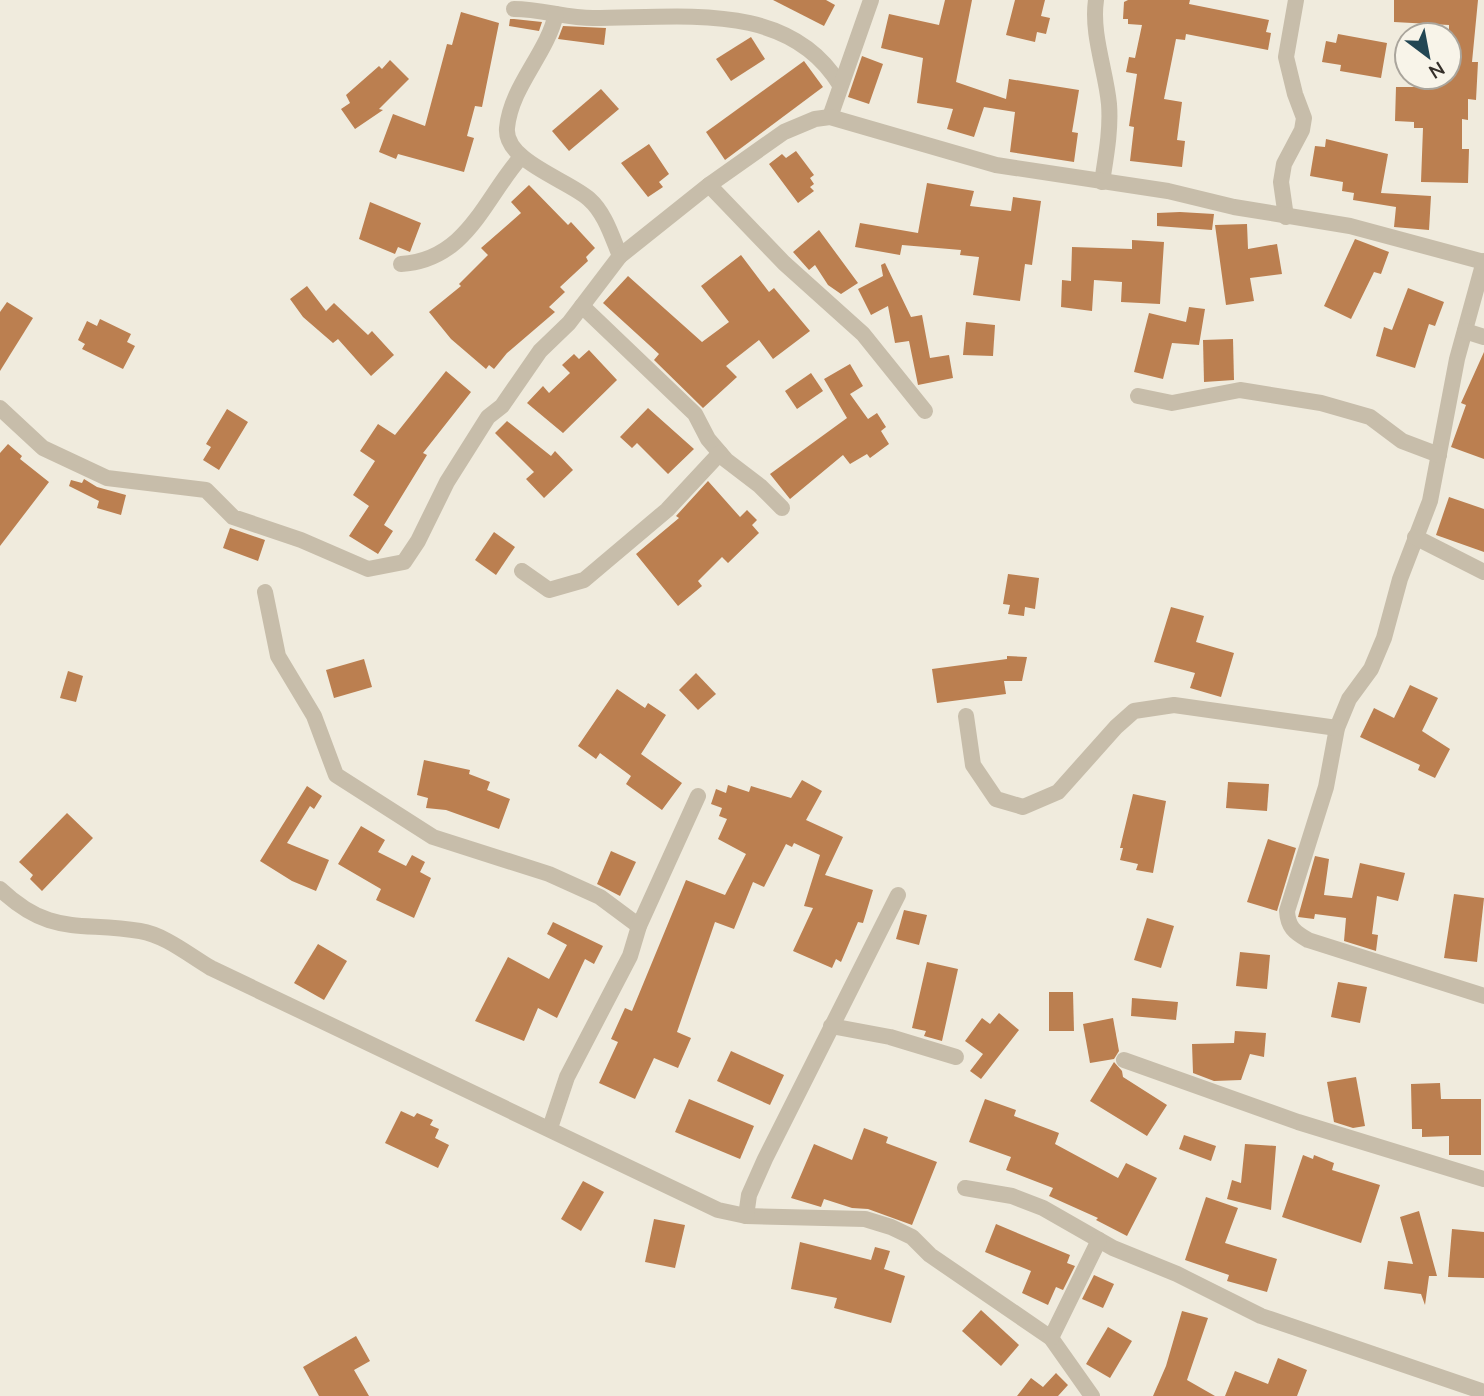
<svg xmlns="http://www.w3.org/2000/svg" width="1484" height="1396" viewBox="0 0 1484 1396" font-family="'Nunito Sans',sans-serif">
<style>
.building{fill:#bb7f50}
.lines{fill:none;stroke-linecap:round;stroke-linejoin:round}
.minor{stroke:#c7bdaa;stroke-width:16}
</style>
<rect width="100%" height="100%" fill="#f0ebdd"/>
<!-- building -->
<g class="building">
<polygon points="773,0 826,0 835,5 824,26"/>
<polygon points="945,0 972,0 956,82 1006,99 1009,79 1079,90 1072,132 1078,133 1074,162 1010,152 1015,112 984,107 974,137 947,129 953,109 917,103 923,58 881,48 889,14 939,25"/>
<polygon points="1015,0 1045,0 1041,16 1050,18 1046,34 1037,32 1035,42 1006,35"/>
<polygon points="1128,0 1190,0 1189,4 1269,20 1266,32 1271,33 1268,50 1186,34 1185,40 1176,39 1164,99 1182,102 1177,140 1185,141 1182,167 1130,161 1134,127 1129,126 1137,74 1126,72 1129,57 1135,58 1142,25 1128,24 1128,19 1123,19 1124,2"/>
<polygon points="1394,0 1478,0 1472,62 1478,62 1476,100 1468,99 1468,120 1462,119 1462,149 1469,149 1468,183 1421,182 1423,128 1414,128 1414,122 1395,121 1396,87 1430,87 1431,77 1449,77 1449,25 1394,22"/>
<polygon points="461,12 499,23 482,107 475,106 467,136 474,138 464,172 398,154 396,159 379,152 393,114 425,126 447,44 452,45"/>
<polygon points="510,19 514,19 542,22 539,31 509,26"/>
<polygon points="563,26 606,28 604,45 558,39"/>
<polygon points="1338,34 1387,43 1381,78 1340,71 1341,65 1322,62 1326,41 1336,43"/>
<polygon points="751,37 765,59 731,81 716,59"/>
<polygon points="862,56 883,64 869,104 848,97"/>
<polygon points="390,60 409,79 379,109 383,110 355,129 341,109 350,103 346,95 379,66 382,69"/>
<polygon points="804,61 823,87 725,160 706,132"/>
<polygon points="601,89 619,109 569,151 552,131"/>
<polygon points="1326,139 1388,154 1381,193 1431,196 1429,230 1394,227 1396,207 1353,200 1354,193 1342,191 1343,182 1310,176 1315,146 1325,147"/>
<polygon points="649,144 669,174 659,182 663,187 648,197 621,163"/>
<polygon points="796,151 814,175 810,178 814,184 810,187 814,191 798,203 769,164 782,154 786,158"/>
<polygon points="927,183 974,191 970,206 1011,211 1013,197 1041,201 1032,265 1025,264 1020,301 973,295 979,257 960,255 961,250 902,245 900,255 855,247 860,223 918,233"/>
<polygon points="529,185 568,225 571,222 595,248 586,257 588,261 560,287 565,292 549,307 555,312 507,353 494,369 489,365 486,369 451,339 429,312 461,286 459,284 488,255 481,248 521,213 511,202"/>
<polygon points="370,202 421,223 410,252 398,247 395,254 359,239"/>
<polygon points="1180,212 1214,214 1212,230 1157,226 1157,213"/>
<polygon points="1247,224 1248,249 1277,244 1282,274 1250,278 1254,301 1226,305 1215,225"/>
<polygon points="819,230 858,283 841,294 828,285 815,265 809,270 793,252"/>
<polygon points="1355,239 1389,252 1381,274 1374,272 1351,319 1324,306"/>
<polygon points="1132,240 1164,242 1160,304 1121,302 1122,282 1094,280 1092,311 1061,307 1062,280 1071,281 1072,247 1132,249"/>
<polygon points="741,255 769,292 774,288 810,331 773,359 759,340 726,366 737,377 703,408 654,360 659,354 603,303 628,276 702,342 729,322 701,286"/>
<polygon points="885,263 911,317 922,315 930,358 949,355 953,378 918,385 909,341 895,343 888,306 871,315 858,289 883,276 881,265"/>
<polygon points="307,286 326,311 334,303 368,335 372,331 394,355 371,376 338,339 333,343 303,317 290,299"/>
<polygon points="1408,288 1444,302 1435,326 1429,324 1415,368 1376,356 1384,327 1392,330"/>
<polygon points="7,302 33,318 0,371 0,312"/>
<polygon points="1189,307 1205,309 1199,345 1172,343 1163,379 1134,372 1149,313 1186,322"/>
<polygon points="100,319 131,334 127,342 135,346 123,369 82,349 85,344 78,340 87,321 97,326"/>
<polygon points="966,322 995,325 993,356 963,355"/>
<polygon points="1233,339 1234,380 1204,382 1203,340"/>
<polygon points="589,350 617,380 563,433 527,403 543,386 549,393 570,373 562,365 574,354 579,359"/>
<polygon points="1484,352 1484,459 1451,447 1466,405 1461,403"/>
<polygon points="850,364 863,386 850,394 868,419 877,413 886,427 881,431 889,444 870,458 867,454 850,464 843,455 790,499 770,474 847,418 824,379"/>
<polygon points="446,371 471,392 423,453 427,455 384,525 393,531 378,554 349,536 369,506 353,495 375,461 360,451 378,424 395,435"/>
<polygon points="811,373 823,391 797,409 785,391"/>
<polygon points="648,408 694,449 668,474 637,443 632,448 620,437"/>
<polygon points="227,409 248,422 219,470 203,460 211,447 206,444"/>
<polygon points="507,421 551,456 555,451 573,470 544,498 526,479 534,472 495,433"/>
<polygon points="8,444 22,456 20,459 49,482 0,546 0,453"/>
<polygon points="84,479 97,487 126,495 121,515 97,508 99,501 69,486 71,480 82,483"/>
<polygon points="708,481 740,517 747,510 757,520 752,525 759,533 728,563 722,557 698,581 702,586 678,606 636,554 679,518 676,516"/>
<polygon points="1449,497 1484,509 1484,552 1436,535"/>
<polygon points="230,528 265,540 258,561 223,548"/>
<polygon points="494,532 515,547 496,575 475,560"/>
<polygon points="1008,574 1039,578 1035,609 1025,607 1024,616 1008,614 1010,605 1003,604"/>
<polygon points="1171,607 1204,616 1196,642 1234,653 1221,697 1190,688 1195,673 1154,662"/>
<polygon points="1007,656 1027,657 1022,681 1004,681 1006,694 937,703 932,669 1007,659"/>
<polygon points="364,659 372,687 334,698 326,670"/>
<polygon points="68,671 83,676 76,702 60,698"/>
<polygon points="696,673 716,694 698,710 679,690"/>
<polygon points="1410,685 1438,698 1422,731 1450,749 1435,778 1418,770 1420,765 1360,737 1374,708 1394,718"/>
<polygon points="617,689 645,708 648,703 666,715 641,754 682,783 662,810 626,784 631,776 600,753 596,759 578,746"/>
<polygon points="424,760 470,770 469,774 490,782 487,790 510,799 499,829 446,810 426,808 428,798 417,795"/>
<polygon points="802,780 822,791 806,820 843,837 825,875 873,890 863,923 858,922 841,962 836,959 832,968 793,951 813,908 804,906 820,855 794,843 792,847 786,844 764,887 753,882 734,929 715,922 677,1032 691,1038 678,1068 654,1058 635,1099 599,1083 618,1042 611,1039 625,1008 632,1011 686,880 725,895 746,854 718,839 727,819 719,816 722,808 711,804 716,789 726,793 728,785 749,792 751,786 791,798"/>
<polygon points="1228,782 1269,784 1267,811 1226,808"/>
<polygon points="307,786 322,796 314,809 310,806 287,843 329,860 316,891 292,881 260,861"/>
<polygon points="1133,794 1166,801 1153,873 1136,870 1138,864 1120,860 1123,848 1120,848"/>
<polygon points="67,813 93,838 42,891 30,879 33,875 19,862"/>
<polygon points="361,826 385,840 378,852 406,866 412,855 425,862 420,872 431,878 414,918 376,900 381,889 338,864"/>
<polygon points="1268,839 1296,848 1277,911 1247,902"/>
<polygon points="611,851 636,862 620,896 597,884"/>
<polygon points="1315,856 1329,859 1324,895 1352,898 1360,863 1405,873 1398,901 1377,896 1372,934 1378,935 1376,951 1344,941 1346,918 1315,914 1314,919 1298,917"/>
<polygon points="1454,894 1484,898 1477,962 1444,958"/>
<polygon points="904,910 927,915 919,945 896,939"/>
<polygon points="1147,918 1174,926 1161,968 1134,960"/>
<polygon points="553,922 603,946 594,964 585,959 557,1018 538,1008 524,1041 475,1021 508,957 549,979 567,945 547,934"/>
<polygon points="318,944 347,961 324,1000 294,983"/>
<polygon points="1240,952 1270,955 1267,989 1236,986"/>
<polygon points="927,962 958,969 942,1041 924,1036 926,1031 912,1028"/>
<polygon points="1338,982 1367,987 1360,1023 1331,1017"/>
<polygon points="1049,992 1073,992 1074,1031 1049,1031"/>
<polygon points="1132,998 1178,1002 1176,1020 1131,1016"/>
<polygon points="999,1013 1019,1030 981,1079 970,1071 983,1054 965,1041 982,1018 990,1024"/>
<polygon points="1113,1018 1119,1051 1114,1059 1090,1063 1083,1024"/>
<polygon points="1235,1031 1266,1033 1264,1057 1250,1054 1241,1080 1214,1081 1193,1073 1192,1044 1234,1043"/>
<polygon points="731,1051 784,1075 770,1105 717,1081"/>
<polygon points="1114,1062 1122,1071 1123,1077 1167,1105 1147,1136 1090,1101"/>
<polygon points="1356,1077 1365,1126 1353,1128 1334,1122 1327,1082"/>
<polygon points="1440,1083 1441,1099 1481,1099 1481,1155 1449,1155 1449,1136 1422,1137 1422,1129 1412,1129 1411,1084"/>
<polygon points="689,1099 754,1126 740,1159 675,1132"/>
<polygon points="985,1099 1016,1110 1014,1116 1059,1133 1055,1144 1118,1178 1126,1163 1157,1178 1127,1236 1096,1220 1098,1218 1049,1196 1053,1188 1006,1170 1011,1157 969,1142"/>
<polygon points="401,1111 414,1117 417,1113 433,1120 430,1125 439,1129 435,1138 449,1145 438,1168 385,1143"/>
<polygon points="864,1128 888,1137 886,1143 937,1162 912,1225 868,1209 852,1208 824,1199 821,1207 791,1198 814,1144 852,1160"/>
<polygon points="1184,1135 1216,1146 1211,1161 1179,1149"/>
<polygon points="1245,1144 1276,1146 1271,1210 1227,1199 1232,1180 1241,1183"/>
<polygon points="1303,1155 1313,1159 1314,1155 1334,1163 1332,1170 1380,1185 1361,1243 1282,1217"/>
<polygon points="583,1181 604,1192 581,1231 561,1219"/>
<polygon points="1206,1197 1238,1208 1225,1243 1277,1259 1267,1292 1227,1281 1229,1275 1185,1260"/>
<polygon points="1419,1211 1437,1276 1429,1276 1425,1305 1421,1294 1384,1289 1388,1261 1413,1264 1400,1217"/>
<polygon points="654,1219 685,1225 675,1268 645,1262"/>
<polygon points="996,1224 1070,1255 1067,1263 1075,1266 1063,1290 1056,1287 1048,1305 1022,1293 1031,1271 985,1252"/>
<polygon points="1452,1229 1484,1232 1484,1278 1448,1277"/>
<polygon points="800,1242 871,1260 875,1247 890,1251 884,1269 905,1276 891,1323 834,1308 837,1298 791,1289"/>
<polygon points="1094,1275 1114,1284 1103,1308 1082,1299"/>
<polygon points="981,1310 1019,1345 1001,1366 962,1331"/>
<polygon points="1182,1311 1208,1318 1187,1380 1215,1396 1153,1396 1166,1366"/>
<polygon points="1108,1327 1132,1341 1110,1378 1086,1364"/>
<polygon points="356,1336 370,1361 354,1370 369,1396 319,1396 303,1367"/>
<polygon points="1278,1358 1307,1370 1297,1396 1225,1396 1235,1371 1268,1384"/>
<polygon points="1056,1373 1068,1385 1058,1396 1017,1396 1031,1378 1043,1387"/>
</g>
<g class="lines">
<!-- minor -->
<g class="minor">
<path d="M 1096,0 C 1091,34 1106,71 1109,104 C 1111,130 1106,156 1102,182"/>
<path d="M 514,9 C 541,9 567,18 593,18 C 681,18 789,0 840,85"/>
<path d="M 556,14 C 547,54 511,86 507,128 C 504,161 568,180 589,199 C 605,213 612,237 620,256"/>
<polyline points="830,117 871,0"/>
<polyline points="709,185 784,263 863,334 925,411"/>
<polyline points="1286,217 1281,182 1284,164 1302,130 1304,118 1295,94 1286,57 1296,0"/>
<path d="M 1484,261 L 1457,359 L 1430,501 L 1400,579 L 1384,638 L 1371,669 L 1349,699 L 1337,728 L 1326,787 L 1287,911 C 1288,927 1294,932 1308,940 L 1484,996"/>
<path d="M 401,264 C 467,260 484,199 521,157"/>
<polyline points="582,306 695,414 708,439 726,460 760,486 782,508"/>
<polyline points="1465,331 1484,337"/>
<polyline points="1138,396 1172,403 1240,390 1321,403 1370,417 1402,441 1439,455"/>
<polyline points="0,408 43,448 107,478 206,490 233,517 301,540 368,569 404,562 418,541 447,482 488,417 502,406 540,351 569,323 620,256 709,185 784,132 815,119 830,117 996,165 1168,191 1234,207 1350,226 1484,262"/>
<polyline points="1415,537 1484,572"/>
<polyline points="522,571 549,590 584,580 667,510 720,453"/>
<polyline points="265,592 278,656 314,716 336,775 433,837 549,874 600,897 639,926"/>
<polyline points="966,716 973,765 996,799 1023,807 1058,792 1116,727 1134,711 1174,705 1337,728"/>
<path d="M 0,889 C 51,937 79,921 140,931 C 165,935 189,955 211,968 L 718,1210 L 746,1216 L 865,1219 L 891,1227 L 912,1237 L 930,1255 L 1051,1338 L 1092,1396"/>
<polyline points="831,1026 890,1037 956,1057"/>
<polyline points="1124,1060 1298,1122 1484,1179"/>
<polyline points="550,1128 567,1077 630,956 639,926 698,796"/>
<polyline points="965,1188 1012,1196 1043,1208 1113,1248 1177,1274 1261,1316 1484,1392"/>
<polyline points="746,1216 749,1195 765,1159 898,895"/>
<polyline points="1051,1338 1099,1240"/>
</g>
</g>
<!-- north arrow -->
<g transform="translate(1428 56) rotate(148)"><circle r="33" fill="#f8f4e9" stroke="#aaa59c" stroke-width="2"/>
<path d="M0-5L12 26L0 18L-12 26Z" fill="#224653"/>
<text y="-10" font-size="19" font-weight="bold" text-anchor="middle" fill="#352f29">N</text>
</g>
</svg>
